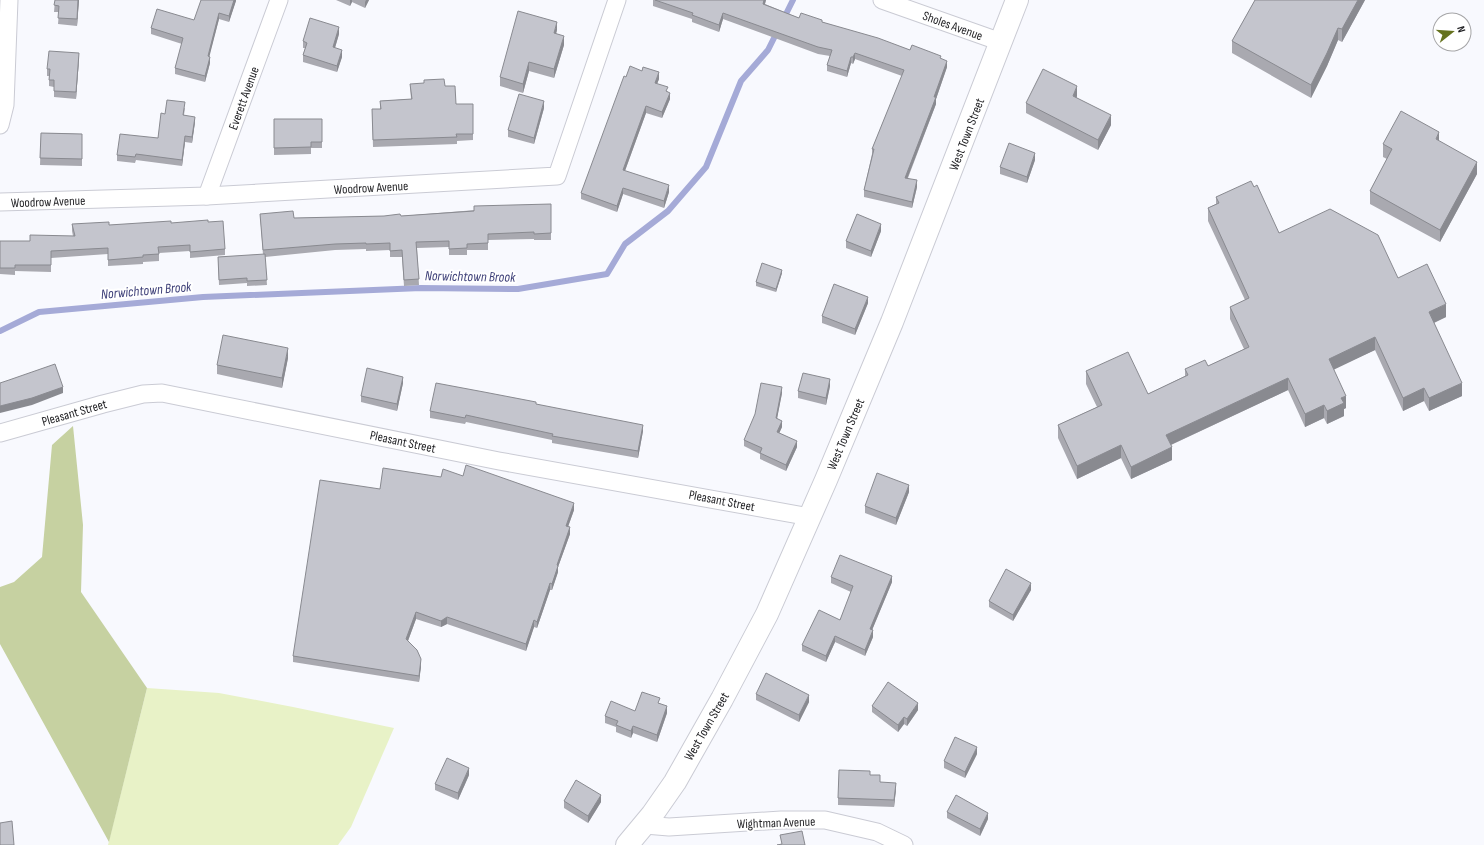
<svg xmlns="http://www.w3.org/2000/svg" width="1484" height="845" viewBox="0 0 1484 845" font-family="'Sofia Sans Condensed',sans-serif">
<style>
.green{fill:#e8f2c7}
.forest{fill:#c6d1a1}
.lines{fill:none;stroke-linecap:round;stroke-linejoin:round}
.stream{stroke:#a5aad7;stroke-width:6}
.street-casing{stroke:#cacbd4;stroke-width:19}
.secondary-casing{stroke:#cacbd4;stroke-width:24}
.street{stroke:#fff;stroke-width:17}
.secondary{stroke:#fff;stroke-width:22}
.wall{fill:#a9a9b0}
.shaded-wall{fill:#898a90}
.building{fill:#c4c5cd;stroke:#898a90}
.labels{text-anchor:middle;stroke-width:4;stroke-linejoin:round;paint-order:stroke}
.street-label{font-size:13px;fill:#1f1f22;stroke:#fff}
.water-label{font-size:14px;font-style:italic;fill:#3c3e77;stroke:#fff}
</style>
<rect width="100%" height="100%" fill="#f8f9fe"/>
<!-- green -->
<polygon class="green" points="147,688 219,693 293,707 394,728 351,827 338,845 108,845"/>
<!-- forest -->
<polygon class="forest" points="73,426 83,525 81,592 147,688 109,842 0,644 0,587 14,582 42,557 52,445"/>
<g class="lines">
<!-- stream -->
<g class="stream">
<polyline points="783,20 793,0"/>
<polyline points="0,331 39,312 203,297 421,288 518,289 607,274 625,244 668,211 706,167 741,81 768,50 777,32"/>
</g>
<defs>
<g id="street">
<polyline points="882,0 1001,42"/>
<polyline points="0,125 5,105 9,0"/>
<polyline points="207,196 279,0"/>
<polyline points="0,202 207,196 557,176 617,0"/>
<polyline points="0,433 103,404 143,394 162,393 499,461 810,517"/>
<polyline points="645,825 669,827 781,820 825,820 877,832 904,845"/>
</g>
<polyline id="secondary" points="627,845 652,815 675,782 722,699 767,614 826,480 892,322 1017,0"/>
</defs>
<!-- street casing -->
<use href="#street" class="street-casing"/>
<!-- secondary casing -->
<use href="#secondary" class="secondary-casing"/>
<!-- street -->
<use href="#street" class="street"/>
<!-- secondary -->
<use href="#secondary" class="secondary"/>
</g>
<!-- wall -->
<g class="wall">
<polygon points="53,0 79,0 77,26 58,24 59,12 54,12 55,0"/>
<polygon points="236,0 229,22 219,19 209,56 210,63 205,82 175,74 175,68 182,44 151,34 151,28 194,20"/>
<polygon points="336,0 369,0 365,8 352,2 350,6"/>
<polygon points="653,0 766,0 765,4 799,18 822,22 910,50 941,59 947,67 936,99 936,104 908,178 917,187 912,208 864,197 864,190 872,154 872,149 902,76 855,59 853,64 851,63 847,77 827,71 827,65 830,56 818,54 723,19 719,32 692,22 692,19 653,6"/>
<polygon points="1255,0 1365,0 1342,42 1338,40 1327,66 1311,98 1232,53 1232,41"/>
<polygon points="557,30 556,33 564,45 554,78 529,71 523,93 500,86 500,77"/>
<polygon points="339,34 335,48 342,57 337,72 303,62 303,55 305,48 303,48 303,41"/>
<polygon points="79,59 76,99 54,97 54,87 49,86 49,76 47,76 47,69"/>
<polygon points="626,77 659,79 657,84 668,92 670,99 662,118 646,113 625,171 669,192 664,208 623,194 617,212 581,199 581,193"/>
<polygon points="410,84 445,86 456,104 473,104 473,140 457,141 457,144 373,147 372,109 380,109 380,101 411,99"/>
<polygon points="1077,96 1077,98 1111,125 1098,150 1026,113 1026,103"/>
<polygon points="185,108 184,115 195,122 192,143 185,142 182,166 136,160 135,163 117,161 117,155 158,138 165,114"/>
<polygon points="544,108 534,144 508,137 508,130"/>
<polygon points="274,119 322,119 322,148 311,148 311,154 274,155"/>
<polygon points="41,133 82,134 82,166 40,165"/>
<polygon points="1439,141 1477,174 1440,242 1370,204 1370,191 1387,159 1383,157 1383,144"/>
<polygon points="1035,160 1027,183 1000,174 1000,167"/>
<polygon points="1254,187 1279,233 1398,278 1446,317 1434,323 1462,396 1429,411 1424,401 1403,411 1375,350 1333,369 1346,408 1344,409 1344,416 1327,424 1324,418 1305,427 1288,390 1171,445 1172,460 1131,479 1121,458 1077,479 1058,438 1058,425 1097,407 1086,384 1086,371 1148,394 1185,376 1185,369 1208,366 1244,349 1230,319 1230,307 1245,300 1208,221 1208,208 1216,204 1216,197"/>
<polygon points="551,204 551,240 534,240 534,239 488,240 488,250 467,250 467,255 449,255 449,247 417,248 419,285 404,286 402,257 390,257 390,250 366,251 366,249 335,250 265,257 267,285 247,286 247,283 219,285 218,257 263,255 260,214 294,218 401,216"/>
<polygon points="208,222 225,249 225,255 190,258 190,251 159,253 159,261 143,262 143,264 108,266 108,254 51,258 51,272 15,271 15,275 0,274 0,241 30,241 73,236 72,231 72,224 109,225"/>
<polygon points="881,231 871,257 846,248 846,241"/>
<polygon points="782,273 776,292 756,286 756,282"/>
<polygon points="868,303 855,335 822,323 822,316"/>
<polygon points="288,358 282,388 217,374 217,365"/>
<polygon points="403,383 397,411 361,402 361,396"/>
<polygon points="830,386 826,405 798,398 798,391"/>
<polygon points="782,393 777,418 782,427 779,433 797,447 786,471 760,459 760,454 744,446 744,440"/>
<polygon points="536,404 643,431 638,458 552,443 552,440 466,422 465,424 430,418 430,411"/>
<polygon points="463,476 574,510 568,527 570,534 558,567 558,572 552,590 550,590 537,628 534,627 526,651 447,624 441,627 416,619 408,641 421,666 419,682 293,662 293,656 380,489 441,477"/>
<polygon points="909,492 896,525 865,513 865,506"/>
<polygon points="831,577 892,582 872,630 873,637 865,656 835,642 826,662 802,651 802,645 840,620 851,592 831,583"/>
<polygon points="1031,590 1013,621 989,607 989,601"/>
<polygon points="756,694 809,702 799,722 756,700"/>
<polygon points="660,703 667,713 657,742 633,733 631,738 616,732 616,727 605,723 605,716 635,711"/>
<polygon points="872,706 918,710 907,726 904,724 898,732 872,712"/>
<polygon points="977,754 965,778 944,768 944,761"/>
<polygon points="469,775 458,800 435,790 435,784"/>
<polygon points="870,775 880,782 896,789 894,807 838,805 838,798"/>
<polygon points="564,801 601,802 588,823 564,808"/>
<polygon points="947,812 988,819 980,836 947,818"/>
</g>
<!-- shaded-wall -->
<g class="shaded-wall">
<polygon points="78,0 79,0 77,26 77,19"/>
<polygon points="234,0 236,0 236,1 229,22 229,16"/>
<polygon points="350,0 352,0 352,2 350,6"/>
<polygon points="366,0 369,0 365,8 365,2"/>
<polygon points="764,0 766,0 763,10 763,4"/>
<polygon points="1358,0 1365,0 1342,42 1342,29"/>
<polygon points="219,13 219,19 208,62 208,56"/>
<polygon points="723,13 723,19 719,32 719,25"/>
<polygon points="557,22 557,30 554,42 554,33"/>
<polygon points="339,27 339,34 333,54 333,47"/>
<polygon points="1338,28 1338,40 1327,66 1311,98 1311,85"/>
<polygon points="564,36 564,45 554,78 554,69"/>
<polygon points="342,50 342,57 337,72 337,66"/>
<polygon points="79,53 79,59 76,99 76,92"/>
<polygon points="855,53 855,59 853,64 853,57"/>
<polygon points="210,57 210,63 205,82 205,76"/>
<polygon points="851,57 851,63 847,77 847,71"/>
<polygon points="947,61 947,67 936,99 936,104 905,184 905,178"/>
<polygon points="529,62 529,71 523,93 523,84"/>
<polygon points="659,72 659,79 655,89 655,83"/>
<polygon points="1077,86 1077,96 1073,105 1073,96"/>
<polygon points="670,93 670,99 662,118 662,112"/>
<polygon points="544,101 544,108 534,144 534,138"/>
<polygon points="646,106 646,113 623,176 623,170"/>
<polygon points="1111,115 1111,125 1098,150 1098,140"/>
<polygon points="195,117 195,122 192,143 192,137"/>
<polygon points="1439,132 1439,145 1436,139"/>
<polygon points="185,136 185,142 182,166 182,160"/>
<polygon points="1035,153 1035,160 1027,183 1027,177"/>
<polygon points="1477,162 1477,174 1440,242 1440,230"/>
<polygon points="917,180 917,187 912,208 912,202"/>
<polygon points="669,185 669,192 664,208 664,201"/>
<polygon points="623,188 623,194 617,212 617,206"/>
<polygon points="881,224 881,231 871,257 871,251"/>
<polygon points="782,270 782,273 776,292 776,289"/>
<polygon points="868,297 868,303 855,335 855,329"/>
<polygon points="1446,304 1446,317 1429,325 1429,312"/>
<polygon points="1375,337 1375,350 1329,372 1329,359"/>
<polygon points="288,348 288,358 282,388 282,378"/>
<polygon points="403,377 403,383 397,411 397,404"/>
<polygon points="1288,378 1288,390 1166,447 1166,435"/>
<polygon points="830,379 830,386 826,405 826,398"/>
<polygon points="1462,383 1462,396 1429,411 1429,398"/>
<polygon points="63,387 63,393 32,405 0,413 0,406"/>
<polygon points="782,387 782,393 776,424 776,418"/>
<polygon points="1424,388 1424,401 1403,411 1403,398"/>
<polygon points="1346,396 1346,408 1344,409 1344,416 1327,424 1327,411 1341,398"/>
<polygon points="1324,405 1324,418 1305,427 1305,414"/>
<polygon points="782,421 782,427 777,438 777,432"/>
<polygon points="643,425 643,431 638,458 638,451"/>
<polygon points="797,441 797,447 786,471 786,465"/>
<polygon points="1121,445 1121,458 1077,479 1077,466"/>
<polygon points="1172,447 1172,460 1131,479 1131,467"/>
<polygon points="909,485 909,492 896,525 896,518"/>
<polygon points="574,503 574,510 566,532 566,526"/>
<polygon points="570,527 570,534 558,567 558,572 552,590 552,584 557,565"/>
<polygon points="892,576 892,582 870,635 870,629"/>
<polygon points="550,583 550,590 537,628 537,622"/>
<polygon points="1031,583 1031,590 1013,621 1013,615"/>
<polygon points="416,612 416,619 406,646 406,639"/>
<polygon points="447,617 447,624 441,627 441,621"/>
<polygon points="534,620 534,627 526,651 526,644"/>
<polygon points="873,630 873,637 865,656 865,650"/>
<polygon points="835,636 835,642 826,662 826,656"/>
<polygon points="421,659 421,666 419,682 419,676"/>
<polygon points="809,695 809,702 799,722 799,715"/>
<polygon points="918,703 918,710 907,726 907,719"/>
<polygon points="667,706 667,713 657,742 657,735"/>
<polygon points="904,717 904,724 898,732 898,725"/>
<polygon points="633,726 633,733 631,738 631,731"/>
<polygon points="977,747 977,754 965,778 965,772"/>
<polygon points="469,768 469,775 458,800 458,793"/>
<polygon points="896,783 896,789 894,807 894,800"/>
<polygon points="601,795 601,802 588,823 588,816"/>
<polygon points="988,813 988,819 980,836 980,829"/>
</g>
<!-- building -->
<g class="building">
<polygon points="55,0 78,0 77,19 58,18 59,6 54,5"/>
<polygon points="201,0 234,0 229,16 219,13 208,56 210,57 205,76 175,68 183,38 151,28 157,9 194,20"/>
<polygon points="655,0 764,0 763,4 799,18 801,13 822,20 822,22 878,38 910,50 912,45 941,56 940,58 947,61 934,97 936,97 905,178 917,180 912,202 864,190 874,149 872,149 904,70 855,53 853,57 851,57 847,71 827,65 832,50 818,47 723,13 719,25 692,15 693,13"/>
<polygon points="1255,0 1358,0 1342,29 1338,28 1327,53 1311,85 1232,41"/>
<polygon points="518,11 557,22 554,33 564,36 554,69 529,62 523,84 500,77"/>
<polygon points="310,18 339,27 333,47 342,50 337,66 303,55 307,43 303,41"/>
<polygon points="49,51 79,53 76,92 54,91 54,80 49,80 50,69 47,69"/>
<polygon points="630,66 642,71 643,67 659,72 655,83 668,87 666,91 670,93 662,112 646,106 623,170 669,185 664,201 623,188 617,206 581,193 624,76 626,77"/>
<polygon points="1043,69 1077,86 1073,96 1111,115 1098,140 1026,103"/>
<polygon points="444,79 445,86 455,86 456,104 473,104 473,134 456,134 457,137 373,140 372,109 381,109 380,101 412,99 410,84 424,83 424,80"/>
<polygon points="519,94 544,101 534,138 508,130"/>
<polygon points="167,100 185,102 183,115 195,117 192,137 185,136 182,160 136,154 135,157 117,155 120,134 158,138 161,113 165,114"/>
<polygon points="1401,111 1439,132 1436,139 1477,162 1440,230 1370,191 1392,149 1383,144"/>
<polygon points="274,119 322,119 322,142 311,142 311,147 274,148"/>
<polygon points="41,133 82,134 82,159 40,158"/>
<polygon points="1009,143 1035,153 1027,177 1000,167"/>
<polygon points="1251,181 1254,187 1257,185 1279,233 1330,209 1378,235 1398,278 1427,264 1446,304 1429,312 1462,383 1429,398 1424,388 1403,398 1375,337 1329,359 1346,396 1341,398 1344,403 1327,411 1324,405 1305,414 1288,378 1166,435 1172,447 1131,467 1121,445 1077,466 1058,425 1102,405 1086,371 1128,352 1148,394 1188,375 1185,369 1205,360 1208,366 1249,347 1230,307 1249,298 1208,208 1219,203 1216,197"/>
<polygon points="551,204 551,233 534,234 534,232 488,234 488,243 467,244 467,248 449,249 449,241 416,242 419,279 404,280 402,250 390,251 390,243 366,244 366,243 335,244 263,250 260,214 293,211 294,218 384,216 400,214 401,216 474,211 474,206"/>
<polygon points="857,214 881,224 871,251 846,241"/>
<polygon points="208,220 208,222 223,221 225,249 190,252 190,245 158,247 159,254 143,255 143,257 108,260 108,248 51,251 51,265 15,265 15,268 0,268 0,241 30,241 30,235 75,236 72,224 109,222 109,225 171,221 171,223"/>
<polygon points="265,254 267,280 247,281 247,278 219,280 218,257"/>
<polygon points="762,263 782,270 776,289 756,282"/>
<polygon points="834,284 868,297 855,329 822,316"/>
<polygon points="223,335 288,348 282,378 217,365"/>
<polygon points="55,364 63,387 32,398 0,406 0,383 9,380"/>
<polygon points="367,368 403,377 397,404 361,396"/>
<polygon points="803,373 830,379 826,398 798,391"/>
<polygon points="436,383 484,392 536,402 536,404 643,425 638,451 552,436 553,434 466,415 465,418 430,411"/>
<polygon points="761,383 782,387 776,418 782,421 777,432 797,441 786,465 760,453 762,448 744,440 755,414"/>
<polygon points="466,465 574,503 566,526 570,527 557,565 558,566 552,584 550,583 537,622 534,620 526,644 447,617 441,621 416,612 406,639 417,650 421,659 419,676 293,656 320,480 380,489 383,468 441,477 443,469 463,476"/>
<polygon points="877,473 909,485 896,518 865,506"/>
<polygon points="840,555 892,576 870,629 873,630 865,650 835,636 826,656 802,645 819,610 840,620 853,586 831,577"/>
<polygon points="1006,569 1031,583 1013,615 989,601"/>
<polygon points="766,673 809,695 799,715 756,694"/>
<polygon points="888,682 918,703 907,719 904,717 898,725 872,706"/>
<polygon points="642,692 660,698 658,703 667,706 657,735 633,726 631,731 616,725 618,721 605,716 611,701 635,711"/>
<polygon points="955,737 977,747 965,772 944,761"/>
<polygon points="447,758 469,768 458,793 435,784"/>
<polygon points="839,770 870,771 870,775 880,775 880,782 896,783 894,800 838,798"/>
<polygon points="576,780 601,795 588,816 564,801"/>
<polygon points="956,795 988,813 980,829 947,812"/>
<polygon points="12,821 14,845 0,845 0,823"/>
<polygon points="802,831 805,845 777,845 782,844 780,835"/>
</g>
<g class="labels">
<!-- street labels -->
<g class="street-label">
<text transform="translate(953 25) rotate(20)" y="5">Sholes Avenue</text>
<text transform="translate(243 98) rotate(-70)" y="5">Everett Avenue</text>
<text transform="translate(966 134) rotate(-69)" y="5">West Town Street</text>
<text transform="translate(371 187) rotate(-3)" y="5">Woodrow Avenue</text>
<text transform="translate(48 201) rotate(-2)" y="5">Woodrow Avenue</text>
<text transform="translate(74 412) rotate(-16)" y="5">Pleasant Street</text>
<text transform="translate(845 434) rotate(-67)" y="5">West Town Street</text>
<text transform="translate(403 441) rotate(12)" y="5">Pleasant Street</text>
<text transform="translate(722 500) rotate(11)" y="5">Pleasant Street</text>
<text transform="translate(706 726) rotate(-60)" y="5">West Town Street</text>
<text transform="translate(776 822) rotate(-2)" y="5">Wightman Avenue</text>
</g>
<!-- water labels -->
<g class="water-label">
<text transform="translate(470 276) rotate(1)" y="5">Norwichtown Brook</text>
<text transform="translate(146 290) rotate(-5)" y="5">Norwichtown Brook</text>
</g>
</g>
<!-- north arrow -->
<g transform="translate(1452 32) rotate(73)"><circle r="19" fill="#ffffff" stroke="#a5a5a7"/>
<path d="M0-3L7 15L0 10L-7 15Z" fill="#65721e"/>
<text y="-6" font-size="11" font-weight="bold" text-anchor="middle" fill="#1f1f22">N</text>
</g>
</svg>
